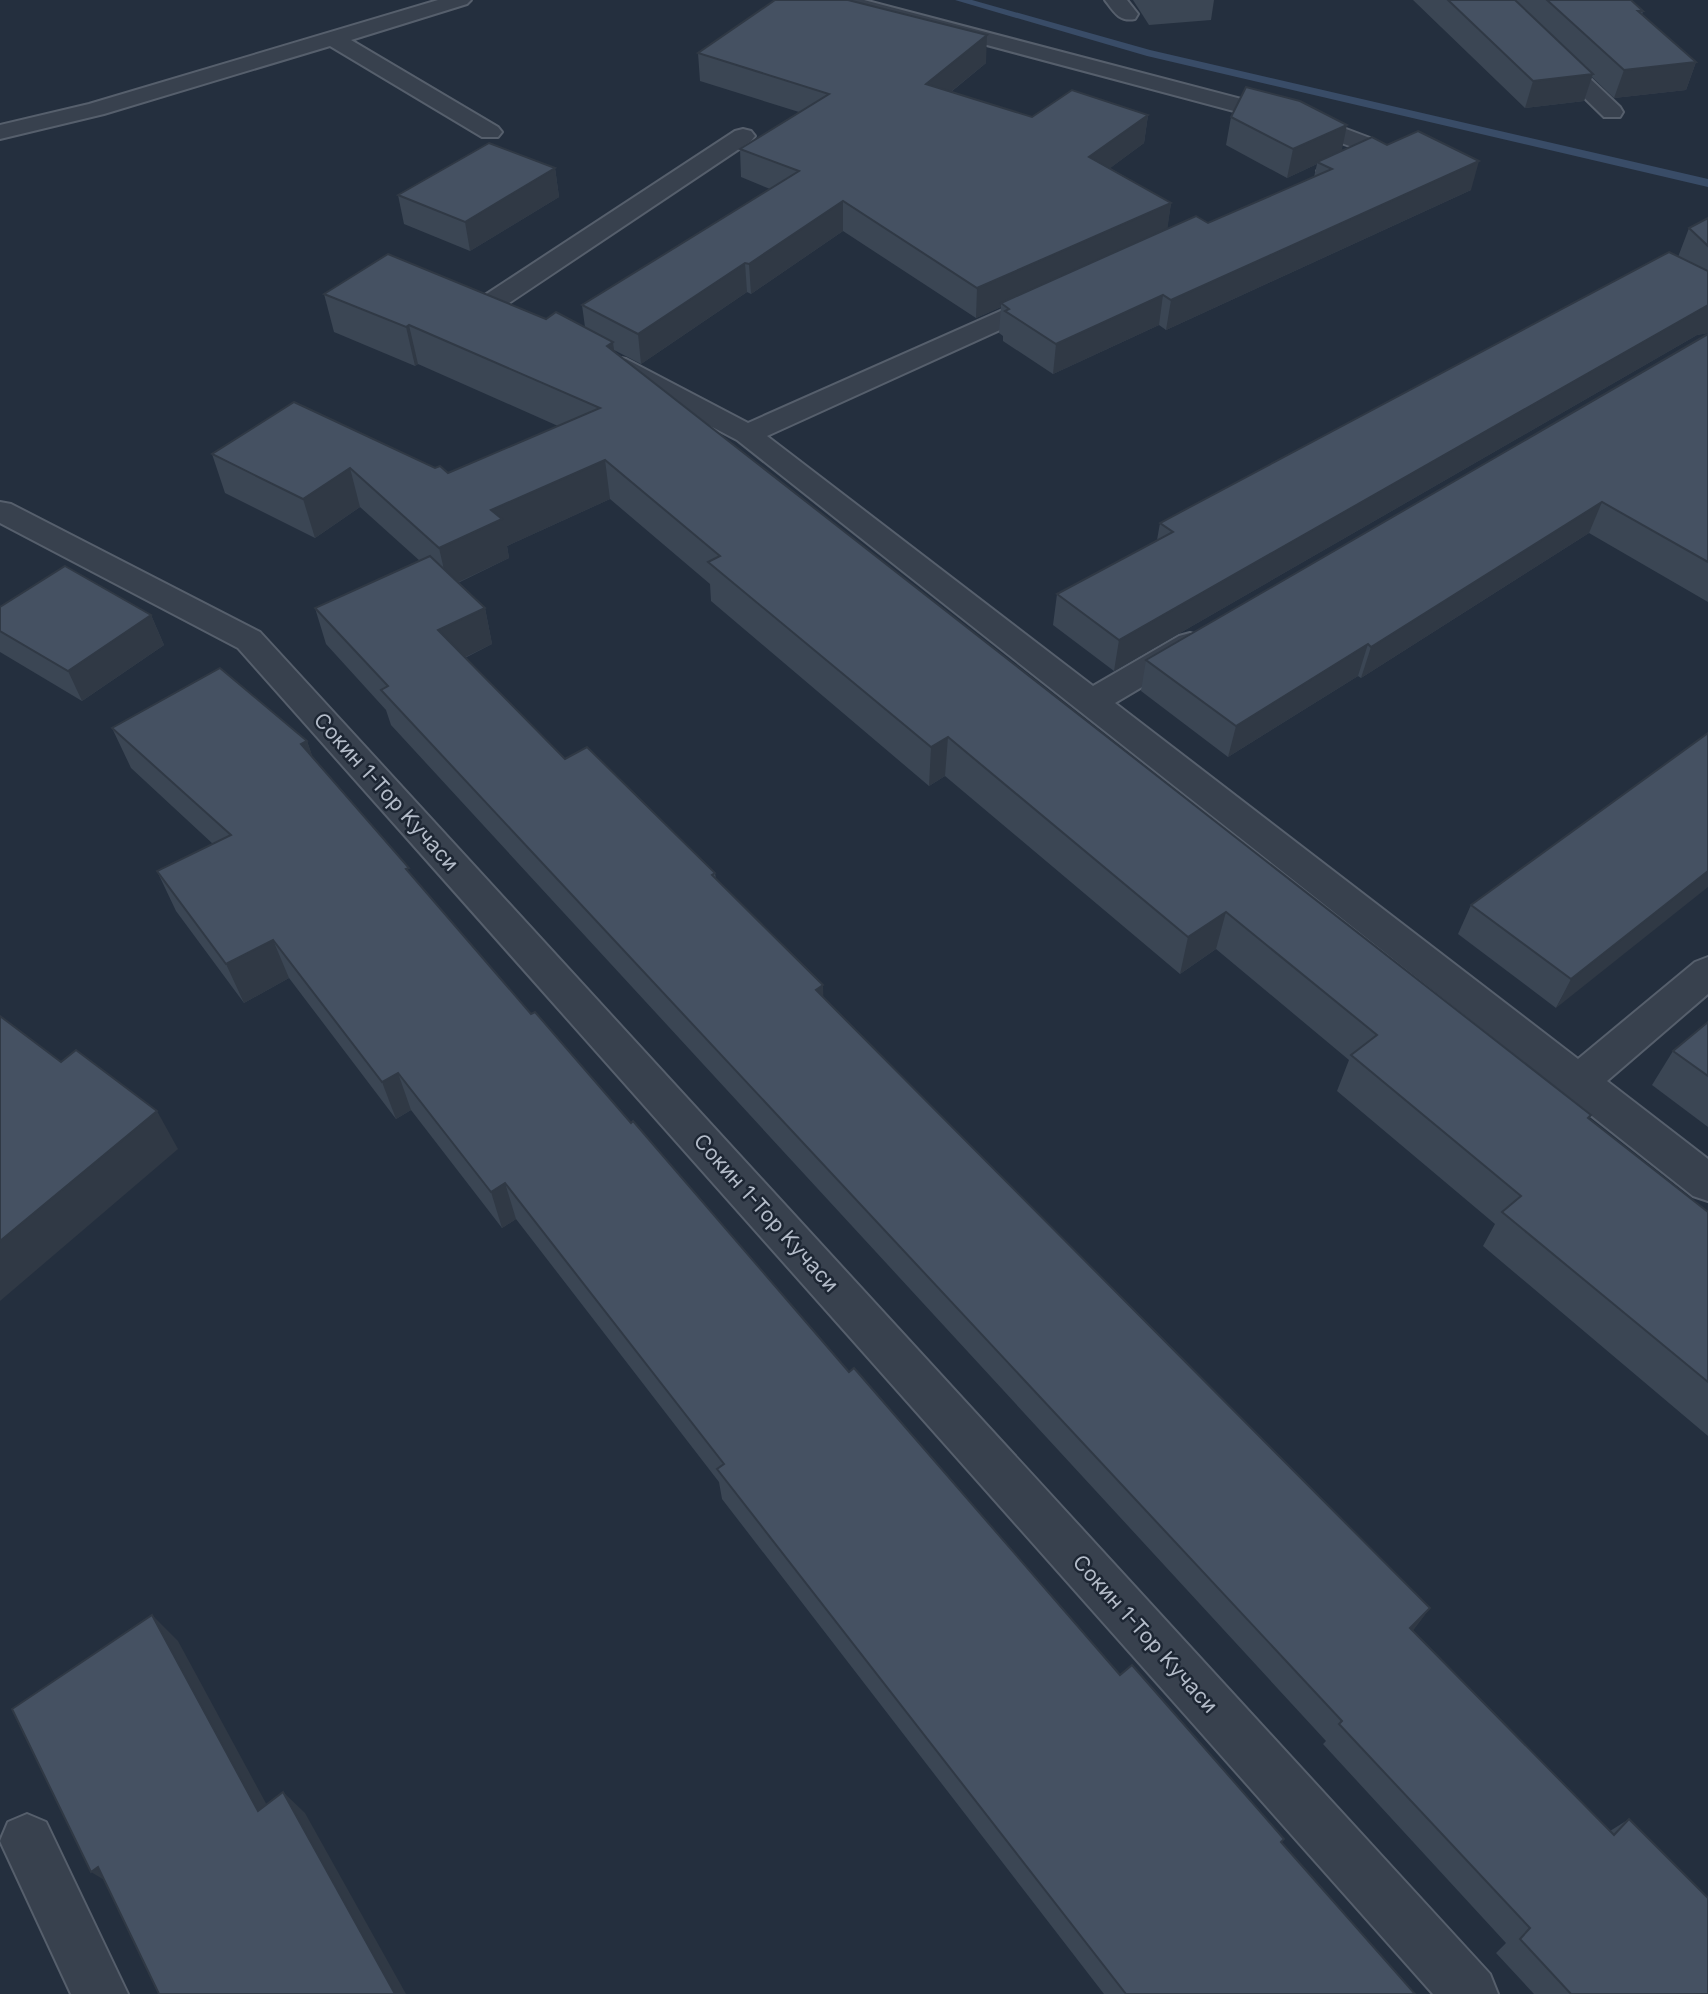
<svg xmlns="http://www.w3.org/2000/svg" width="1708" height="1994" viewBox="0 0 1708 1994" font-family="Inter,sans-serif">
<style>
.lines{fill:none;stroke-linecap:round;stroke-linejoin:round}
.stream{fill:#394c67;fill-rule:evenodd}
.minor-casing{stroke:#565f6c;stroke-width:4}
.minor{fill:#38414e;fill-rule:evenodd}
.wall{fill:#3b4654}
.shaded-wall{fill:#303945}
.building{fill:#455162;stroke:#303945;stroke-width:2}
.labels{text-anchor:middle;stroke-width:5;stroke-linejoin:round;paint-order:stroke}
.street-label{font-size:21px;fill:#b4bcc9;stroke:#1d2633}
</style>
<rect width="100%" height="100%" fill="#242f3e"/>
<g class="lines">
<!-- stream -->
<polygon class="stream" points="955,0 972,0 1150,50 1708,179 1708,187 1147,56"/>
<defs>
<g id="minor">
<polygon points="438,0 471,0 467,4 351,40 498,127 502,132 498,137 482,137 330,46 104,114 0,139 0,125 89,104"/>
<path d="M 829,0 L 864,0 L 1325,121 L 1370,138 L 1378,154 L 1374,159 C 1358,167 1339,181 1321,176 L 1317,171 L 1321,166 L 1353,151 L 1352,147 L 1309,131 L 833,4 Z"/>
<path d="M 1105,0 L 1127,0 L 1138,14 L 1135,19 C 1119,22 1114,12 1105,0 Z"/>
<polygon points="1484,0 1507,0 1620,107 1623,112 1620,117 1604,117"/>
<polygon points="743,129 751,131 755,136 751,141 503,307 494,309 485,307 481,301 485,295 735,131"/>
<polygon points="1048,290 1057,292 1061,298 1057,304 767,436 1093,686 1179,636 1190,633 1201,636 1206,644 1201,652 1115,703 1578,1059 1695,962 1708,957 1708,994 1607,1081 1708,1159 1708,1201 1693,1196 737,440 606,371 602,365 606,359 616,357 626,359 748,423"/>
<polygon points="0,502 11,504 260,632 1490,1974 1498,1994 1433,1994 238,648 0,523"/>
<polygon points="27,1814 46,1822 128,1994 71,1994 0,1841 8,1822"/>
</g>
</defs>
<!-- minor casing -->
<use href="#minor" class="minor-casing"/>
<!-- minor -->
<use href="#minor" class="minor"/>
</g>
<!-- wall -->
<g class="wall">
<polygon points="1133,0 1214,0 1211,20 1149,25"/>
<polygon points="1413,0 1631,0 1643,11 1642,15 1696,62 1686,90 1614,98 1592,77 1584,101 1525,108"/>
<polygon points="698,53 986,63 951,92 1032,117 1148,115 1144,143 1110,168 1171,203 1167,229 1208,223 1314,177 1317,164 1287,178 1226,145 1231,117 1471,190 1166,330 1159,325 1053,374 1003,341 1003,336 999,333 1001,307 976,318 843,231 751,294 747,292 641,364 614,350 615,352 1591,1115 1589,1119 1708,1212 1708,1436 1483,1246 1495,1224 1337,1091 1349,1060 1216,949 1180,974 945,776 929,786 711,601 710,584 610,499 507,546 509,558 458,583 485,608 492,644 465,658 565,759 715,873 716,879 824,998 1430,1608 1412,1631 1610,1831 1629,1819 1708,1994 1534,1994 1496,1953 1506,1943 1323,1744 1326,1741 391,725 386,710 326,644 315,608 420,561 360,507 315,538 225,493 212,454 435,468 448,473 558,426 418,364 415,366 334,332 324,294 546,319 585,327 582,305 770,189 741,177 740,149 799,112 700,81"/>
<polygon points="555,168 559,197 470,251 404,224 398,195"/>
<polygon points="1708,218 1708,333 1697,335 1114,671 1053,625 1057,594 1157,540 1160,523 1678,257 1689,228"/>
<polygon points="1708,334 1708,602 1589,533 1361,678 1358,676 1228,757 1141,691 1146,660"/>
<polygon points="0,607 151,615 164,645 82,701 0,652"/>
<polygon points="112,728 307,741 312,756 412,877 531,1014 631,1123 849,1372 1120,1675 1281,1842 1415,1994 1104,1994 722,1499 719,1482 516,1219 502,1228 411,1110 396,1119 289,978 244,1003 176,911 157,871 213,844 131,768"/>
<polygon points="1708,733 1556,1008 1458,934 1471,905"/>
<polygon points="1708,1022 1708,1127 1652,1085 1673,1051"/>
</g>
<!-- shaded-wall -->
<g class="shaded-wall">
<polygon points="987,35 986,63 926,112 926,84"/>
<polygon points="1696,62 1686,90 1614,98 1624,70"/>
<polygon points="1593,74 1584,101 1525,108 1533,81"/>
<polygon points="1148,115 1144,143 1086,186 1089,157"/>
<polygon points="1347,125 1341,154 1317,162 1317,164 1287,178 1293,149"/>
<polygon points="1479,161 1471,190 1166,330 1171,300"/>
<polygon points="555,168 559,197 470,251 465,222"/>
<polygon points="843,201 843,231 751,294 749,264"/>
<polygon points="1171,203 1167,232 1001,303 1001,307 976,318 977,288"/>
<polygon points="745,263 747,292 641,364 638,334"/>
<polygon points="1163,295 1159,325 1053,374 1056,344"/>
<polygon points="1708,305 1708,333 1697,335 1114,671 1119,640"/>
<polygon points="409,325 418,364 415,366 406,327"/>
<polygon points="613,342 618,380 607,346"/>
<polygon points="605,460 610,499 507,546 509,558 448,587 439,548 491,510"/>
<polygon points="350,468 360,507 315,538 303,499"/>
<polygon points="1602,502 1589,533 1361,678 1371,647"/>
<polygon points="485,608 492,644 447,666 438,630"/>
<polygon points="151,615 164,645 82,701 68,671"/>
<polygon points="1368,644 1358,676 1228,757 1236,726"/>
<polygon points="948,737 945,776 929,786 931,747"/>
<polygon points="307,741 321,781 301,744"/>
<polygon points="1708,871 1708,887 1556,1008 1571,979"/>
<polygon points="1226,912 1216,949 1180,974 1188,937"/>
<polygon points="273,940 289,978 244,1003 226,964"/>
<polygon points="823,985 824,1019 816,990"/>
<polygon points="398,1073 411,1110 396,1119 382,1082"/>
<polygon points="157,1111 178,1149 0,1301 0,1241"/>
<polygon points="505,1183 516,1219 502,1228 491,1192"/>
<polygon points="1430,1608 1412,1632 1410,1628"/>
<polygon points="152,1615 178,1641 281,1831 258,1811"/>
<polygon points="283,1792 305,1813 406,1994 395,1994"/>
<polygon points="98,1867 121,1890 91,1872"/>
</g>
<!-- building -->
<g class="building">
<polygon points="775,0 848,0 987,35 926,84 1032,117 1072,90 1148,115 1089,157 1171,203 977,288 843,201 749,264 745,263 638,334 582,305 799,171 740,149 829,94 698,53"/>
<polygon points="1448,0 1515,0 1593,74 1533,81"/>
<polygon points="1547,0 1631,0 1643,11 1638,11 1696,62 1624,70"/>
<polygon points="1246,87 1300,101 1347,125 1293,149 1231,117"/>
<polygon points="1418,131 1479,161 1171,300 1163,295 1056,344 1005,311 1009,309 1001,303 1196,216 1208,223 1332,169 1317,162 1372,137 1387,145"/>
<polygon points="489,143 555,168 465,222 398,195"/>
<polygon points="1708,218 1708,246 1689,228"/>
<polygon points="1669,252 1708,271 1708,305 1119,640 1057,594 1173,532 1160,523"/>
<polygon points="388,254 546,319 556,312 613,342 607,346 1591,1115 1588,1118 1708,1212 1708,1382 1502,1212 1521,1196 1351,1055 1377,1035 1226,912 1188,937 948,737 931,747 708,562 720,556 605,460 491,510 502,519 439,548 350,468 303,499 212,454 294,402 435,468 440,466 448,473 600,408 409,325 406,327 324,294"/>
<polygon points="1708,334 1708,562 1602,502 1371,647 1368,644 1236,726 1146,660"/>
<polygon points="430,556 485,608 438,630 565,759 587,747 715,873 712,875 823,985 816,990 1430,1608 1410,1628 1614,1835 1629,1819 1708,1898 1708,1994 1571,1994 1520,1939 1530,1928 1339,1724 1342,1721 381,690 388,686 315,608"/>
<polygon points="65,566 151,615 68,671 0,631 0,607"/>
<polygon points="220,668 307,741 301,744 409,868 406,869 531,1014 535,1012 631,1123 633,1121 849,1372 854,1368 1120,1675 1132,1665 1284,1839 1281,1842 1415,1994 1126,1994 717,1469 724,1464 505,1183 491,1192 398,1073 382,1082 273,940 226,964 157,871 231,835 112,728"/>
<polygon points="1708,733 1708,871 1571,979 1471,905"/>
<polygon points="0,1016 61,1062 76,1050 157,1111 0,1241"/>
<polygon points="1708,1022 1708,1076 1673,1051"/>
<polygon points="152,1615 258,1811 283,1792 395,1994 159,1994 98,1867 91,1872 12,1709"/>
</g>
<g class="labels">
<!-- street labels -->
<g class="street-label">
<text transform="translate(386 792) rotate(48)" y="7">Сокин 1-Тор Kучаси</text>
<text transform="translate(766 1213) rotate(48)" y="7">Сокин 1-Тор Kучаси</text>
<text transform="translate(1145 1634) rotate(48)" y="7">Сокин 1-Тор Kучаси</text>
</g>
</g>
</svg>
